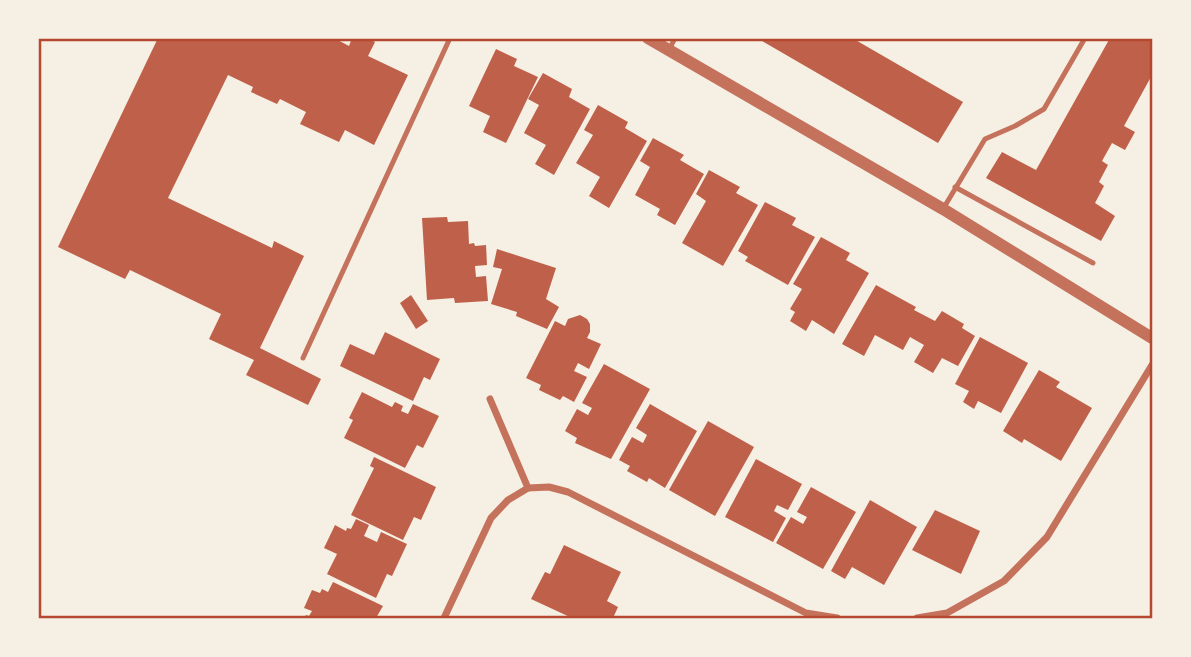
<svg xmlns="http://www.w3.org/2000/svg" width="1191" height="657" viewBox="0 0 1191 657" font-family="'Open Sans',sans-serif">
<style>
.building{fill:#bf614a}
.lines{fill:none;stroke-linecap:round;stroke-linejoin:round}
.service{stroke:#c5725c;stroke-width:5}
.minor{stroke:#c5725c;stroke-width:7}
.tertiary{stroke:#c5725c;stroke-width:12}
.neatline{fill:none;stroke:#b5482f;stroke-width:2.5}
</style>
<rect width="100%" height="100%" fill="#f6efe4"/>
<!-- building -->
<g class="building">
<polygon points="158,38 334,38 349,46 352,38 368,38 375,42 368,56 408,75 374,145 345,130 339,142 300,124 306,112 280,99 277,104 251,92 253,87 228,75 168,198 272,248 274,241 304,256 260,348 321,379 308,405 246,375 254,360 209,339 221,314 130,270 125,279 58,247"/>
<polygon points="757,38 852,38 963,102 938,143"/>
<polygon points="1110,38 1152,38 1152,75 1124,126 1135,132 1125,150 1112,143 1102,161 1108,165 1099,182 1104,186 1095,203 1115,216 1101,241 986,178 1002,152 1036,170"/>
<polygon points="496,49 517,59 514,66 538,77 506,143 483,132 490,116 469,106"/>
<polygon points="543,73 572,89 569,97 590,109 554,175 535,164 546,145 524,133 539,105 528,99"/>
<polygon points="598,105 628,122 625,128 647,141 609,208 589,196 600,177 576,163 593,135 584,130"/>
<polygon points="653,138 684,155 680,160 704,174 675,225 657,215 660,209 635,195 650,167 640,161"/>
<polygon points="709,170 740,187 736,193 758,205 723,266 682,243 706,201 696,194"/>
<polygon points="765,202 796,218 792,225 815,237 788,285 745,261 748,257 738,251"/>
<polygon points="447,217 448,222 468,221 469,244 474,243 475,246 486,245 487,265 475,266 476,277 486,276 488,301 455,303 454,298 427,300 422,218"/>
<polygon points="821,237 850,253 846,260 869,273 834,334 812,320 806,331 790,321 795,312 790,309 802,289 793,284"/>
<polygon points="497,249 556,268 546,299 559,307 547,329 516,316 517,312 491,304 502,269 493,267"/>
<polygon points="876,285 916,307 914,310 935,321 942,311 964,324 962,328 975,336 958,366 942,358 933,373 914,362 924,345 910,337 903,350 875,335 864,356 842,344"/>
<polygon points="411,295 428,321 416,329 400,303"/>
<polygon points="580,315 587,319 590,324 590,332 587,338 601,344 589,369 578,363 574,371 587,377 574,402 563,396 560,400 539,390 541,385 526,378 555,321 565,326 568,319"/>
<polygon points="385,332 440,359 430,380 424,377 413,401 340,366 350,344 374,355"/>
<polygon points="980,337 1028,363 1001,413 978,401 974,409 963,402 969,391 955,384"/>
<polygon points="604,364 650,389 611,459 575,443 577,438 565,431 577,409 588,415 592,408 582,403"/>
<polygon points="1039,370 1060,382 1056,387 1092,408 1061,461 1024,439 1022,443 1003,431"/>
<polygon points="362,392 392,407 395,402 403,406 401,411 408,414 413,404 439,416 423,448 417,445 405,468 344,438 353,420 349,418"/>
<polygon points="650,404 697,431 665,488 649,478 647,482 627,471 630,466 619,460 632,437 643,443 647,435 636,428"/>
<polygon points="708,421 754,447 715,516 669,490"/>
<polygon points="374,457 436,487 421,520 414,517 403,540 351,515 374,468 370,466"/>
<polygon points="756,459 802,484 788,510 777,505 774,511 786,518 773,542 725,517"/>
<polygon points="811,487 856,512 823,569 776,543 791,517 803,524 807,517 797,512"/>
<polygon points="870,500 917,527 884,585 852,567 845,579 831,571"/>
<polygon points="935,510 980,531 961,574 912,550"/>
<polygon points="356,519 369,525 364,536 377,542 381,532 407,544 392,576 387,574 376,598 327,574 337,554 324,548 335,525 346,531 347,528 351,529"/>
<polygon points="564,545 621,572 607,601 618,607 613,618 572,618 531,599 545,572 550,574"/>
<polygon points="333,582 383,606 376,618 304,618 306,615 309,616 312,611 304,608 312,590 320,593 322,589 328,592"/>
</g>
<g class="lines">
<!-- service -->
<g class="service">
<polyline points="669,50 675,38"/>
<polyline points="955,187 1093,263"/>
<polyline points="943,209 985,139 1015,126 1044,109 1085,38"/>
<polyline points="303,358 450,38"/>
</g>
<!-- minor -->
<g class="minor">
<polyline points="490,399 528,488"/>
<polyline points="444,618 491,518 508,500 528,488 549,487 568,492 806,613 837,618"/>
<polyline points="917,618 947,613 1004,581 1047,537 1152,365"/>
</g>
<!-- tertiary -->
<polyline class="tertiary" points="648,38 943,209 1152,338"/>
</g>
<!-- border -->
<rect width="1191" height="657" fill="none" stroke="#f6efe4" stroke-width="80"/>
<rect x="40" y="40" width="1111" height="577" class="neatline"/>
</svg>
